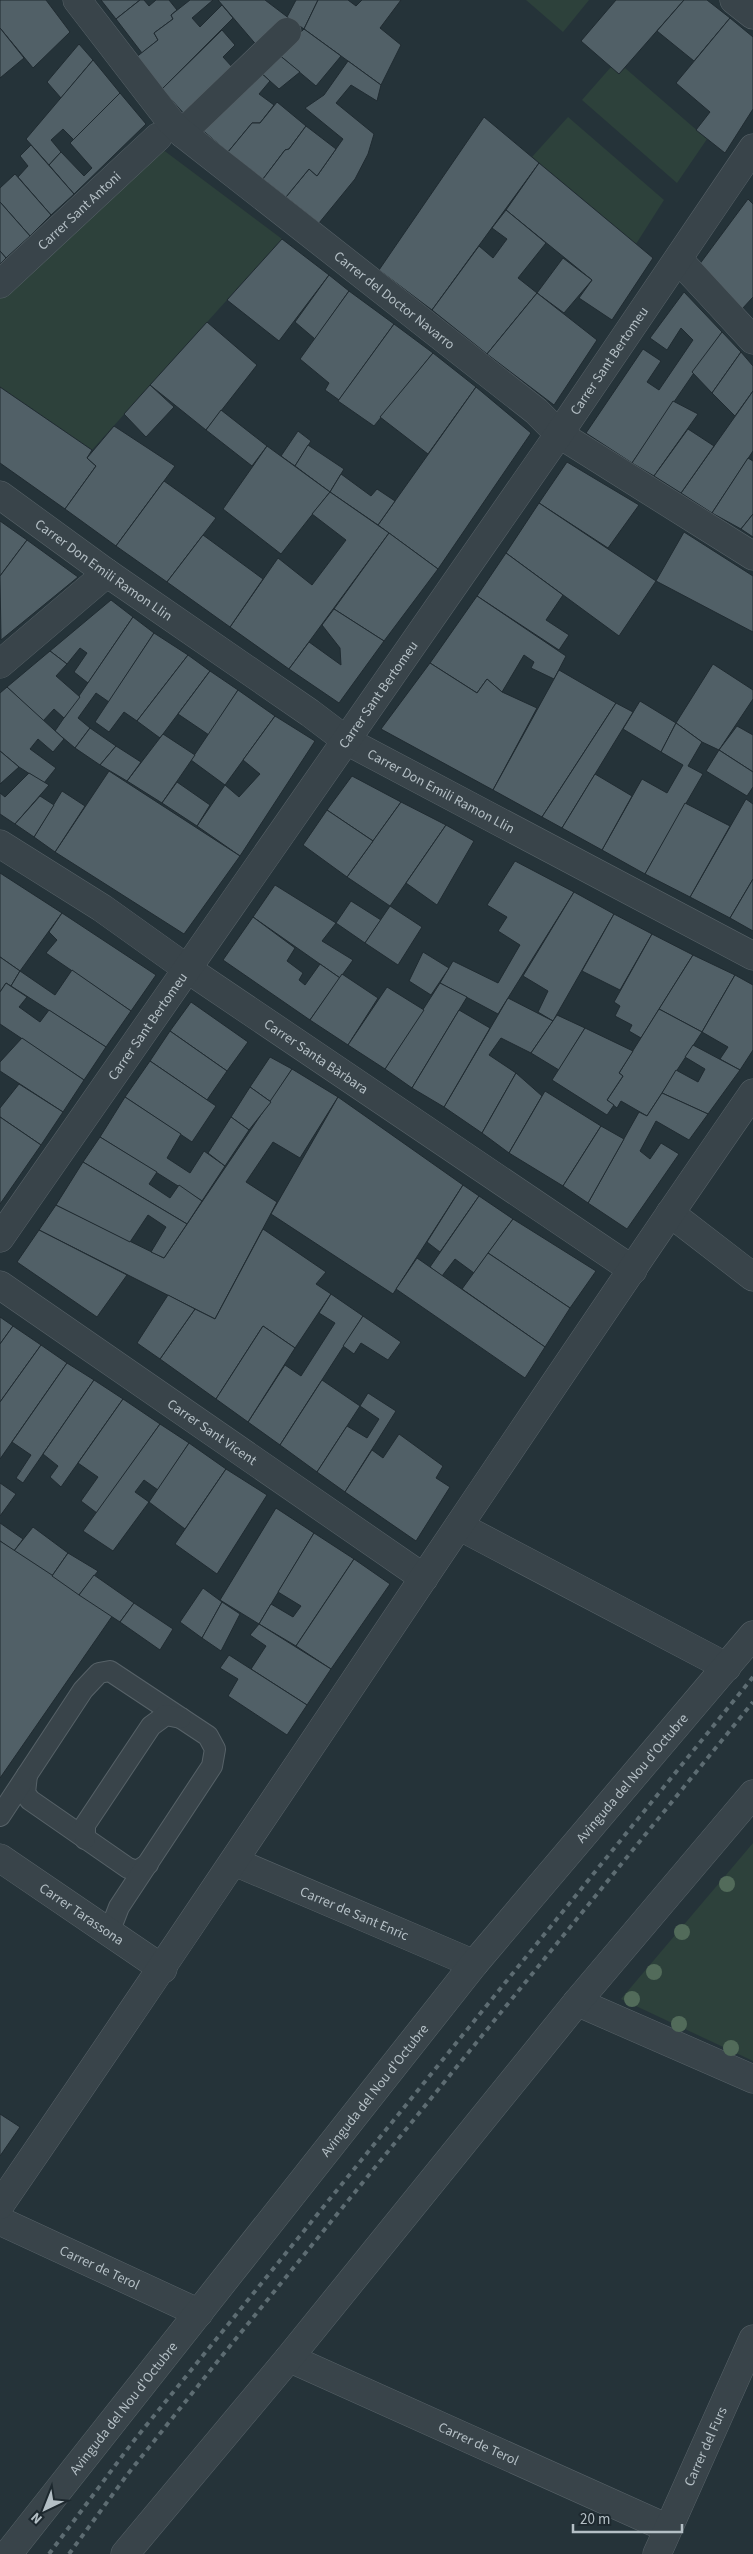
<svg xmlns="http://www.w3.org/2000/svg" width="753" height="2554" viewBox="0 0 753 2554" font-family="'Source Sans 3',sans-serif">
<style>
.green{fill:#2d413b}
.building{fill:#516067;stroke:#202b31}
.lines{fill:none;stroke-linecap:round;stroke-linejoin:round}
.service-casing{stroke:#576268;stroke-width:22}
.pedestrian-casing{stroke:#576268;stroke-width:29}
.minor-casing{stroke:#576268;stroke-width:29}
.tertiary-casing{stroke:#576268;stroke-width:29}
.service{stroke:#39444a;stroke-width:20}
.pedestrian{stroke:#39444a;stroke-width:28}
.minor{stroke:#39444a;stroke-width:28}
.tertiary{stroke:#39444a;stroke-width:28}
.rail{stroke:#5d6c72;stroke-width:4;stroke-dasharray:5 5;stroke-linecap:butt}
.tree{fill:#526b5a}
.labels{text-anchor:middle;stroke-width:5;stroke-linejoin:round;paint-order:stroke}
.street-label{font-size:14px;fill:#b4bfc5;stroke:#1e292f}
</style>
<rect width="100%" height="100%" fill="#253339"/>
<!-- green -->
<g class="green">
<polygon points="526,0 589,0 563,32"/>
<polygon points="611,67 619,74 625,68 707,139 677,183 582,100"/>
<polygon points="568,117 664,200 636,244 532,157"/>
<polygon points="162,149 282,239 92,450 0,387 0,284"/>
<polygon points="753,1843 753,2061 621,1999"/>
</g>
<!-- building -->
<g class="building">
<polygon points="0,0 46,0 70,32 33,68 0,28"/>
<polygon points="101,0 140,0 116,19"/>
<polygon points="140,0 144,0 149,6 156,0 169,0 177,10 171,15 173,19 154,33 158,40 142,53 116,19"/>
<polygon points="190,0 213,0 192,18 200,27 222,5 233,18 162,89 135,58 158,40 154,33 173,19 171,15"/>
<polygon points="218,0 265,0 290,19 259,48"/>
<polygon points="296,0 318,0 304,29 287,17"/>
<polygon points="318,0 348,0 356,6 362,0 401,0 380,28 401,45 381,85 304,29"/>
<polygon points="616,0 684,0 619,74 581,41"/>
<polygon points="684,0 707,0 730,18 694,61 657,31"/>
<polygon points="730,18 753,37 753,109 725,153 696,130 710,112 676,83"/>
<polygon points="0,28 24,58 0,78"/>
<polygon points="304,29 341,56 316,86 278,54"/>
<polygon points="222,30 235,45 223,57 234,69 186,116 162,89"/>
<polygon points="79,44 93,60 61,98 47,82"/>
<polygon points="278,54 300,72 279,89 260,72"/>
<polygon points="93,60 120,93 74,140 63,129 51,140 61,152 49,165 26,139"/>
<polygon points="348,61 381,85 377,101 351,85 336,103 374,134 368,154 355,179 319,223 286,197 309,169 317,176 343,139 305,108 324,95"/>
<polygon points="260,72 270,81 259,94 274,105 260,123 252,123 228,152 200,128"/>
<polygon points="120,93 146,124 74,194 49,165 61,152 84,176 92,168 70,143"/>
<polygon points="277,102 306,126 289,149 285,150 263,179 228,152 252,123 260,123"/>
<polygon points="484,117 539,163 432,310 379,270"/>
<polygon points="306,126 336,149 317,176 309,169 286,197 263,179 285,150 289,149"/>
<polygon points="31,145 74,194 51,215 18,177 28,166 20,156"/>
<polygon points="539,163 653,258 612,320 579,298 592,280 506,210"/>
<polygon points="15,174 51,215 30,236 0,202 0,188"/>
<polygon points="748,199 753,204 753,297 742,309 699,265"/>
<polygon points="0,202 30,236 6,258 0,251"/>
<polygon points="506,210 546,243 518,278 537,293 487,354 432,310 479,246 493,258 507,239 492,228"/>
<polygon points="282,239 329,275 279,341 227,300"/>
<polygon points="0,251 6,258 0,264"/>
<polygon points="563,258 592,280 564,313 537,293"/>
<polygon points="329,275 349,291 315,339 295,322"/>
<polygon points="349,291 394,324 339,400 325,390 329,383 300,359"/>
<polygon points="684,292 722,332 632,463 586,433 643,349 661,361 647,382 659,390 693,340 681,328 667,350 650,338"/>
<polygon points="537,293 597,340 554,405 487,354"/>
<polygon points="207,322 257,365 206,430 150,385"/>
<polygon points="394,324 433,353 374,426 338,401"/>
<polygon points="722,332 741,352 712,393 692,372"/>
<polygon points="741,352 753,366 753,391 735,416 712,393"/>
<polygon points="433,353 476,387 428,454 380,417"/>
<polygon points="150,385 174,407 146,437 124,414"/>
<polygon points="0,387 92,450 87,458 96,466 65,509 0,463"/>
<polygon points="476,387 531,433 438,569 378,525"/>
<polygon points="753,391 753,451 712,513 681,493"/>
<polygon points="673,401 698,414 654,476 632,463"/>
<polygon points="221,410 267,446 252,466 206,430"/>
<polygon points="114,426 175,466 116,546 65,509 96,466 87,458"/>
<polygon points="688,429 714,446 681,493 654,476"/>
<polygon points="298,431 311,441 295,466 281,456"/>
<polygon points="308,445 344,469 330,492 295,466"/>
<polygon points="267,446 330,492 281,554 223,509"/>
<polygon points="748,458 753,461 753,514 741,529 712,513"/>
<polygon points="567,462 639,505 608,548 539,503"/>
<polygon points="341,474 371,496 377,489 395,501 378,525 330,492"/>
<polygon points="164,481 216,518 167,582 116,546"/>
<polygon points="330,492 389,533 289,669 230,627 278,558 312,585 346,540 312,514"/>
<polygon points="539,503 656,581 619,636 506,553"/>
<polygon points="753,514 753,537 741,529"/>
<polygon points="0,521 27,540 0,576"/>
<polygon points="684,532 753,576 753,632 656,581"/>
<polygon points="389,533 438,569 384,641 334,609"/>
<polygon points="203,535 263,579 230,627 167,582"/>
<polygon points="27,540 78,577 1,640 0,576"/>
<polygon points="506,553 563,595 546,620 569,635 559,650 477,596"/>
<polygon points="477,596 566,656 554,679 531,668 534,662 524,655 502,692 487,679 477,693 430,663"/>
<polygon points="111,600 133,617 88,683 74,672 87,653 80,648 67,664 50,651"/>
<polygon points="334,609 384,641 339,703 289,669 309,642 341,665 340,648 322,625"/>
<polygon points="133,617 154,633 109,702 96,693 78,718 90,728 75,748 55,731"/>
<polygon points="154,633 188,655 137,721 124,712 109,732 95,722"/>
<polygon points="50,651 67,664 56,676 80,697 64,718 54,709 43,721 7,687"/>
<polygon points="188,655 210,671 160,738 137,721"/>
<polygon points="430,663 477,693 487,679 502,692 537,708 493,790 381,729"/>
<polygon points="713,664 753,690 753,699 719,750 702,742 676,723"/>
<polygon points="559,670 616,703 542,817 493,790"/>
<polygon points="210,671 238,690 209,735 178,714"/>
<polygon points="7,687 64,739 53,752 38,739 30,749 56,768 44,783 19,767 0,751 0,693"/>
<polygon points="238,690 275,716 225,785 191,760"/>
<polygon points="640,701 676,723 661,752 623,729"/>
<polygon points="616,703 633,712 562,828 542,817"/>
<polygon points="275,716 315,741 240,856 197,826 225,785 239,797 260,774 243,760"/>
<polygon points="676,723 702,742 688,766 703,774 645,874 602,850 642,779 667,793 683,765 661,752"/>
<polygon points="737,726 753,735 753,772 719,750"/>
<polygon points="90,728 116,746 100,765 75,748"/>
<polygon points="163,734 195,755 162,803 127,781"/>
<polygon points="116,746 141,762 127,781 100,765"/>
<polygon points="719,750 753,772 753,787 747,796 706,771"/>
<polygon points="0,751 19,767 0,784"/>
<polygon points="109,771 240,856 184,934 55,852"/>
<polygon points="29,773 49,785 15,824 0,814 0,793 5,797"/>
<polygon points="595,774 632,796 602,850 562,828"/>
<polygon points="352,776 401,802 373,841 327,810"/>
<polygon points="177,782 210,805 197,826 162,803"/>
<polygon points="62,791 85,806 55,852 34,837"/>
<polygon points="40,796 54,805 34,837 15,824"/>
<polygon points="746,799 753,804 753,879 730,918 690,897"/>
<polygon points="401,802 446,825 390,906 347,877"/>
<polygon points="685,803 730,826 690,897 645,874"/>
<polygon points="327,810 373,841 347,877 303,845"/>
<polygon points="446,825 474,841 437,905 406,883"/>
<polygon points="515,861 574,892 498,1014 440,983 453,961 498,983 520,945 498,931 507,917 487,905"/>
<polygon points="0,873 62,913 20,971 0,957"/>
<polygon points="753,879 753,931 730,918"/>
<polygon points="275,885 336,923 322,941 353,960 340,978 253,917"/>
<polygon points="574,892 614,914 553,1021 538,1012 548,991 523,976"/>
<polygon points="351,901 381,920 365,943 336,923"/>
<polygon points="390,906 422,927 398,965 365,943"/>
<polygon points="62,913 156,975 131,1011 46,953 57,940 49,932"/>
<polygon points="614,914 652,934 620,990 582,971"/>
<polygon points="253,917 295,948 287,961 303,973 299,980 305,985 320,964 340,978 310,1020 223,960"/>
<polygon points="652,934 693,955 641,1038 629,1031 632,1025 615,1016 620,1006 614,1002"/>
<polygon points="423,952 449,968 431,995 409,981"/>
<polygon points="693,955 735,975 702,1032 659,1009"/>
<polygon points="0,957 20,971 11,986 6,983 0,992"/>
<polygon points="72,970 131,1011 106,1047 11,986 20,971 55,995"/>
<polygon points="342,974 378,998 348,1045 310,1020"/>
<polygon points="735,975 753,985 753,1050 740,1070 720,1059 728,1047 702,1032"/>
<polygon points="6,983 27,997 19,1007 40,1022 49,1010 106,1047 84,1080 0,1024 0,992"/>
<polygon points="440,983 467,997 412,1088 385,1069"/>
<polygon points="387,987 424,1010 385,1069 348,1045"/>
<polygon points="508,998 553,1021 531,1053 501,1038 489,1055 516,1073 482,1133 444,1107"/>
<polygon points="191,1002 248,1042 227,1071 170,1031"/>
<polygon points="659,1009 702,1032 647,1116 621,1101 617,1108 607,1100 623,1076 619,1073"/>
<polygon points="459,1010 490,1028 444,1107 412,1088"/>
<polygon points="557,1015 585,1028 559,1070 531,1053"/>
<polygon points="585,1028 633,1051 619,1073 623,1076 607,1100 614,1105 607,1115 552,1080"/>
<polygon points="170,1031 227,1071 207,1100 150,1061"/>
<polygon points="22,1038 84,1080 63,1112 0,1071 0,1062"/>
<polygon points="693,1045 740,1070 708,1114 662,1093 676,1070 698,1082 705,1069 685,1057"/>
<polygon points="270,1057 292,1069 271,1102 250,1087"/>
<polygon points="150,1061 216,1106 192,1142 125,1097"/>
<polygon points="292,1069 338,1097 300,1158 273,1142 246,1182 277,1202 215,1319 39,1230 56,1205 164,1258"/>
<polygon points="516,1073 542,1096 509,1153 482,1133"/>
<polygon points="19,1084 63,1112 41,1145 0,1117 0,1108"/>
<polygon points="250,1087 271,1102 249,1130 231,1117"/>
<polygon points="545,1091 601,1126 563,1186 509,1153"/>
<polygon points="662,1093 708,1114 689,1140 656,1121 640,1151 650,1159 661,1143 679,1154 627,1229 588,1203 639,1112 647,1116"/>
<polygon points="125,1097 181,1134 167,1158 190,1173 204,1151 225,1166 202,1201 100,1137"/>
<polygon points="338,1097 463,1185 393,1294 271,1214"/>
<polygon points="0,1117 41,1145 0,1204"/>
<polygon points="231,1117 249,1130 225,1166 208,1153"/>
<polygon points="601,1126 624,1139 588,1203 563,1186"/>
<polygon points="100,1137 157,1172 149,1184 170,1198 179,1185 202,1201 187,1224 83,1162"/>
<polygon points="83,1162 187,1224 164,1258 151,1252 166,1227 148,1215 130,1242 56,1205"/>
<polygon points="463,1185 479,1196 440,1252 427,1242"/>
<polygon points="479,1196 513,1219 474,1273 455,1259 442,1276 430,1267"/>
<polygon points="513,1219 596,1271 570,1308 488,1253"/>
<polygon points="263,1229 326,1272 316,1284 331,1294 295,1348 263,1326 216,1399 160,1359 195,1309 215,1319"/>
<polygon points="39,1230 127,1275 97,1317 17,1262"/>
<polygon points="488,1253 570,1308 545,1347 462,1289"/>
<polygon points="417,1258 545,1347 525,1378 396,1289"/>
<polygon points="331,1294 363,1316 280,1445 248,1422 285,1365 301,1376 335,1323 319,1313"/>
<polygon points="168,1295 195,1309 160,1359 137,1343"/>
<polygon points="363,1316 401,1342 388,1360 361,1343 354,1354 343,1346"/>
<polygon points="0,1317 13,1326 0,1344"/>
<polygon points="13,1326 41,1345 0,1402 0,1344"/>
<polygon points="263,1326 295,1348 248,1422 216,1399"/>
<polygon points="41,1345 67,1363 0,1459 0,1402"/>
<polygon points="67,1363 94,1380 23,1483 16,1478 31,1455 12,1442"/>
<polygon points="94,1380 123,1399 61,1487 50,1477 58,1466 43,1454"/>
<polygon points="322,1380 360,1406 317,1472 280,1445"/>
<polygon points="368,1393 396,1411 345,1492 317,1472 347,1426 367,1438 379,1419 360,1406"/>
<polygon points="123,1399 160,1424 97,1513 81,1501 98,1477 78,1463"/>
<polygon points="160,1424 189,1443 158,1490 144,1480 135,1492 149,1502 113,1551 83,1531"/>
<polygon points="399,1434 443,1466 436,1478 450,1487 416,1541 345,1492 372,1450 383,1458"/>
<polygon points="189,1443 226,1469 185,1529 149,1502"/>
<polygon points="226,1469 267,1495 217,1574 175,1544"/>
<polygon points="0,1483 16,1494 0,1516"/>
<polygon points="276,1508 314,1533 259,1624 220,1600"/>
<polygon points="0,1523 23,1539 14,1551 0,1541"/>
<polygon points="33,1527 68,1553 52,1576 14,1551"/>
<polygon points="314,1533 354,1559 296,1646 259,1624 271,1604 293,1617 301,1606 278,1592"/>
<polygon points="0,1541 113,1615 0,1778"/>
<polygon points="68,1553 98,1571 79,1595 52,1576"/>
<polygon points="354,1559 390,1584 331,1669 296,1646"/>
<polygon points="94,1575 134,1603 120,1622 79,1595"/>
<polygon points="203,1588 222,1602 202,1638 180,1622"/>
<polygon points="222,1602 240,1614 221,1651 202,1638"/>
<polygon points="134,1603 173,1629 160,1650 120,1622"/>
<polygon points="259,1624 331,1669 307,1705 251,1669 266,1646 250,1635"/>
<polygon points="229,1655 307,1705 287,1735 228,1696 238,1679 220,1668"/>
<polygon points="0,2114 20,2127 0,2156"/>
</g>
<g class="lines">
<defs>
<g id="service">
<polyline points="27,1775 25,1793 30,1800 128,1868 137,1871 148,1864"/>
<polyline points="0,1816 83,1690 99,1673 110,1671 208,1736 215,1749 212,1766 119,1907 112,1925 116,1937"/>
<polyline points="85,1839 85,1825 151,1726 166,1715 181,1718"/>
</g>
<g id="pedestrian">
<polyline points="734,0 753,15"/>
<polyline points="182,133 287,32"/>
<path id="s1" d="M 0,284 L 158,137"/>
</g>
<g id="minor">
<path id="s2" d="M 77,0 L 171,122 L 182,133 L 536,411 L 559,434 L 753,556"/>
<polyline points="679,260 753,340"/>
<path id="s3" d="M 0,495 L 107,573 L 310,713 L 347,741 L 753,956"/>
<polyline points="0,664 107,573"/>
<path id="s4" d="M 0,844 L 102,908 L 186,968 L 633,1270"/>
<polyline points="670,1213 753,1277"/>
<path id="s5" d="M 0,1238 L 559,434 L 753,148"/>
<path id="s6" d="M 0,1285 L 424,1578"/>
<polyline points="459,1526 727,1667"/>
<path id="s7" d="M 0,1858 L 163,1969"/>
<path id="s8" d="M 235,1862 L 474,1964"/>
<polyline points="577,2002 753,2079"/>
<path id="s9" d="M 0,2221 L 199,2313"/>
<path id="s10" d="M 289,2358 L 667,2528"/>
<path id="s11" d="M 8,2554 L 474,1964 L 753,1635"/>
<polyline points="125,2554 289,2358 577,2002 753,1794"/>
<path id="s12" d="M 657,2554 L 753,2339"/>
</g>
<path id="tertiary" d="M 0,2205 C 254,1836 498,1461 753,1093"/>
</defs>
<!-- service casing -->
<use href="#service" class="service-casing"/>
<!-- pedestrian casing -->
<use href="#pedestrian" class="pedestrian-casing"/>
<!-- minor casing -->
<use href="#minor" class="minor-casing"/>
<!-- tertiary casing -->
<use href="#tertiary" class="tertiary-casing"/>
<!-- service -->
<use href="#service" class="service"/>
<!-- pedestrian -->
<use href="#pedestrian" class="pedestrian"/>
<!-- minor -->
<use href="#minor" class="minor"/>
<!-- tertiary -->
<use href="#tertiary" class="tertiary"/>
<!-- rail -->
<g class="rail">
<polyline points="49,2554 132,2443 753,1677"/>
<polyline points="69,2554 127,2475 217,2362 753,1702"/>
</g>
</g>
<!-- trees -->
<g class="tree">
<circle cx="727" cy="1884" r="8"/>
<circle cx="682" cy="1932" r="8"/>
<circle cx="654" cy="1972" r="8"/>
<circle cx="632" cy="1999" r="8"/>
<circle cx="679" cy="2024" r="8"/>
<circle cx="731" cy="2048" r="8"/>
</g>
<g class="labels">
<!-- street labels -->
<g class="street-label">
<text dy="5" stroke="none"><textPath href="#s1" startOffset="108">Carrer Sant Antoni</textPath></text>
<text dy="5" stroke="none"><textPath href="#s2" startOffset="440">Carrer del Doctor Navarro</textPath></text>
<text dy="5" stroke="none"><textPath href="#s5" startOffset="1068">Carrer Sant Bertomeu</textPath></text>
<text dy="5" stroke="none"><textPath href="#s3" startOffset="128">Carrer Don Emili Ramon Llin</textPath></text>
<text dy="5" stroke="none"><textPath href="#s5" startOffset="662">Carrer Sant Bertomeu</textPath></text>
<text dy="5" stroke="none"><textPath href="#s3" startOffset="532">Carrer Don Emili Ramon Llin</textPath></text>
<text dy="5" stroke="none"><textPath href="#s5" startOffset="258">Carrer Sant Bertomeu</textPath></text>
<text dy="5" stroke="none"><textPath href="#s4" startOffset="381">Carrer Santa Bàrbara</textPath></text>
<text dy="5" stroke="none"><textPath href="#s6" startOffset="258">Carrer Sant Vicent</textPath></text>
<text dy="5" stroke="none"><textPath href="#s11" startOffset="996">Avinguda del Nou d'Octubre</textPath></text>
<text dy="5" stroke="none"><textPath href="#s7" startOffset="99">Carrer Tarassona</textPath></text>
<text dy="5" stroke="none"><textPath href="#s8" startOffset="130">Carrer de Sant Enric</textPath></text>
<text dy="5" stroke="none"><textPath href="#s11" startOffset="591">Avinguda del Nou d'Octubre</textPath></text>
<text dy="5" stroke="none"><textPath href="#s9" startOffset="110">Carrer de Terol</textPath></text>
<text dy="5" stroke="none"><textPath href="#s11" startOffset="186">Avinguda del Nou d'Octubre</textPath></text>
<text dy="5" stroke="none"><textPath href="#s10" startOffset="208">Carrer de Terol</textPath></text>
<text dy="5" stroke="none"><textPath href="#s12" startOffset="118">Carrer del Furs</textPath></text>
</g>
</g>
<!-- north arrow -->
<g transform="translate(45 2509) rotate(223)" stroke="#1e292f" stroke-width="4" paint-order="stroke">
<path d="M0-4L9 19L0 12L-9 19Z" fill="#b4bfc5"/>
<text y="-8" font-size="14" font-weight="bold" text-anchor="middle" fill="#b4bfc5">N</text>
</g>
<!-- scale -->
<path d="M573 2524v8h109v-8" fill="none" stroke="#b4bfc5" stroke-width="2.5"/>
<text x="580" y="2524" font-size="15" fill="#b4bfc5" stroke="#1e292f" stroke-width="4" paint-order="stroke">20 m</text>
</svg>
